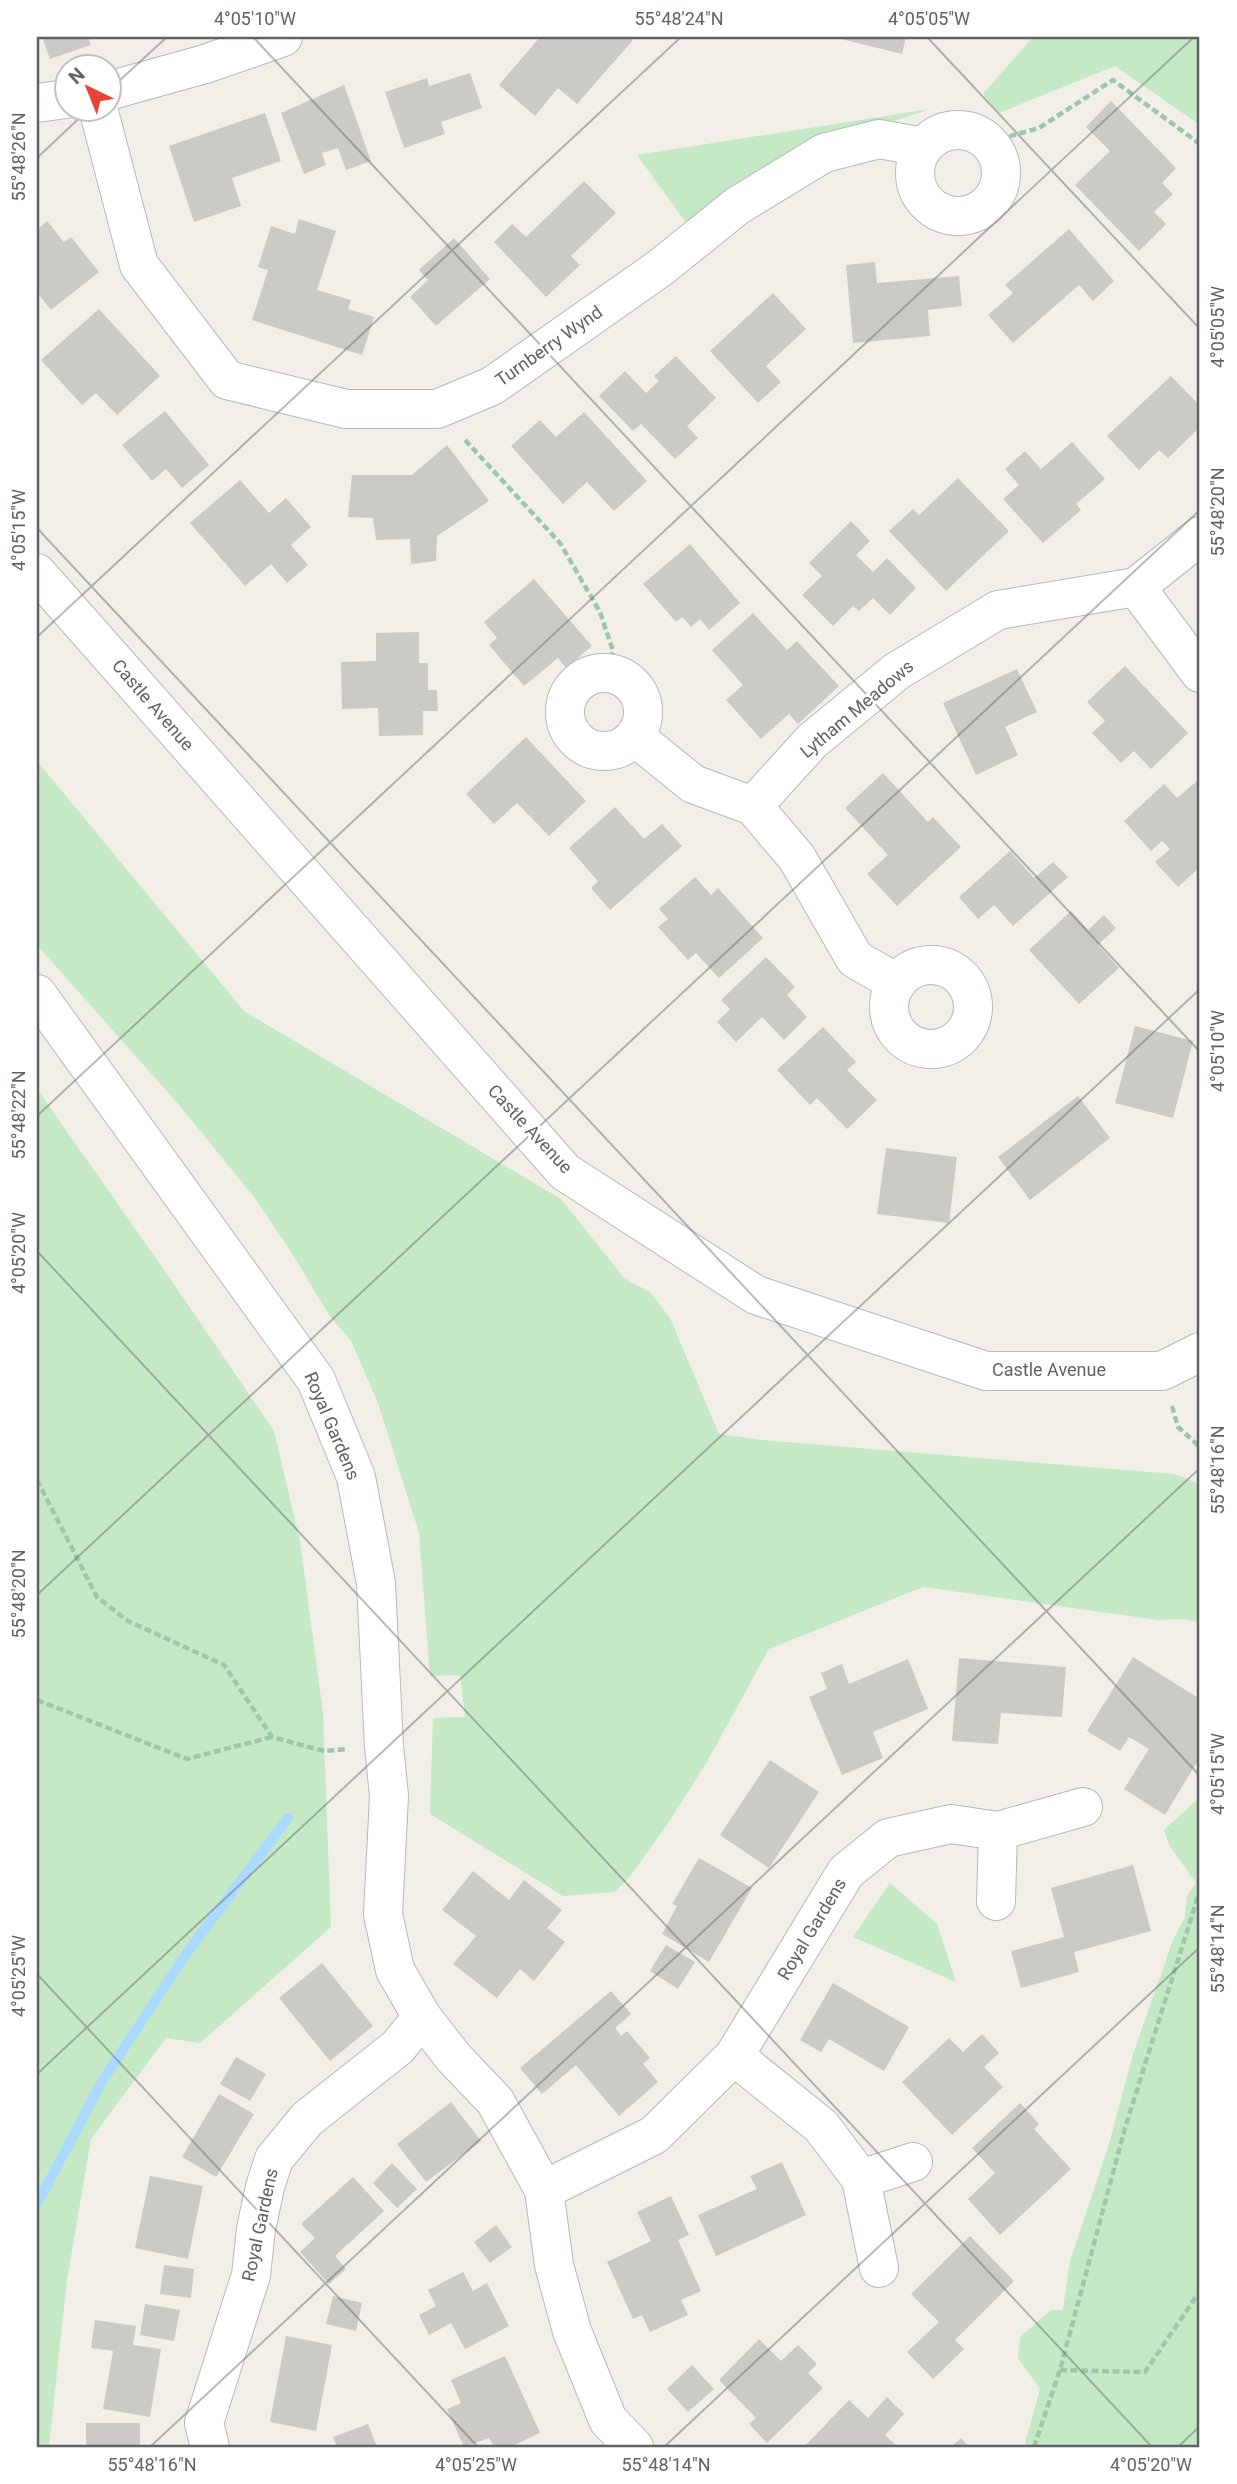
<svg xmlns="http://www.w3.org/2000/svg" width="1237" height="2484" viewBox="0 0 1237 2484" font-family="Roboto,sans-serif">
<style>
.green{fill:#c5e8c5}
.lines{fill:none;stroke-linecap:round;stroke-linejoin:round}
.stream{stroke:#aadaff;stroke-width:10}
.building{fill:#cccac5}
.minor-casing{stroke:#b5b8bc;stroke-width:40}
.tertiary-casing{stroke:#b5b8bc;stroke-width:40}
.path{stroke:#9cc7a9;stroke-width:4.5;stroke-dasharray:7 3.5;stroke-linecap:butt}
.minor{stroke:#fff;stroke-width:38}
.tertiary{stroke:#fff;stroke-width:38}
.ticks{fill:none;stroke:#5f6368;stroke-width:2;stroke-opacity:0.45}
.labels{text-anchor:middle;stroke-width:6;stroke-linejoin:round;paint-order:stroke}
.street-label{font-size:18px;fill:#5f6368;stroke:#fff}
.neatline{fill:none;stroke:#5f6368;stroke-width:2.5}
.ticks-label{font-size:18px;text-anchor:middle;fill:#5f6368}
</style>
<rect width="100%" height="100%" fill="#f1efe8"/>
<!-- green -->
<g class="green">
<polygon points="1033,37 1200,37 1200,125 1115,66 999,113 983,94"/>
<polygon points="930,109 807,150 689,227 637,155"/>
<polygon points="37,761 244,1011 561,1199 625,1279 650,1292 670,1318 719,1434 762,1440 1174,1474 1200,1484 1200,1622 1181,1619 1158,1620 923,1587 769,1649 708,1760 671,1819 631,1875 615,1892 563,1896 430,1814 433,1718 465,1717 460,1675 430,1676 419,1533 378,1403 351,1341 329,1315 290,1250 254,1197 180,1106 37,945"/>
<polygon points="37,1089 167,1274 274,1431 300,1541 323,1713 331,1927 200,2043 166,2038 91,2139 67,2280 49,2447 37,2447"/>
<polygon points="1200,1797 1200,2447 1024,2447 1040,2389 1018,2358 1020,2337 1051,2310 1063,2310 1070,2261 1109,2144 1133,2054 1173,1940 1185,1917 1187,1896 1196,1883 1169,1845 1164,1830"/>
<polygon points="890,1883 937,1924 956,1982 853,1937"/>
</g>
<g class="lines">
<!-- stream -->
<polyline class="stream" points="37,2204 103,2080 186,1954 288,1818"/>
</g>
<!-- building -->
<g class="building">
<polygon points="42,37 88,37 91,45 50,59"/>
<polygon points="540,37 629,37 633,40 577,104 558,88 535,116 499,85"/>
<polygon points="833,37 906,37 902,54"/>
<polygon points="470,73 482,108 441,122 445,134 404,148 385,92 427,78 429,86"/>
<polygon points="344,85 371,161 346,170 338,148 322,153 326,165 304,174 281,113"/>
<polygon points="1111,101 1176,168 1162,183 1173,194 1154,212 1166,224 1139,251 1075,185 1110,151 1086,127"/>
<polygon points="265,113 281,161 232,178 241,206 194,222 169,146"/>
<polygon points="584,181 616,213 571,256 580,265 546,297 494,242 512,224 526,237"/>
<polygon points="299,219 336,231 317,290 351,300 348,309 374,317 362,355 252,320 268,270 258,267 271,226 295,234"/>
<polygon points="47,221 64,242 71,237 99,272 51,310 37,292 37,230"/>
<polygon points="1069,229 1114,281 1093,301 1079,285 1013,343 988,315 1013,293 1005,285"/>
<polygon points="454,238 490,279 436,326 410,297 428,280 419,270"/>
<polygon points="875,262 877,283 959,276 962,306 928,310 930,336 853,343 846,265"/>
<polygon points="773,293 806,329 766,366 781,382 758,403 710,351"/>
<polygon points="99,309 160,376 117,415 96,393 82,405 41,360"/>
<polygon points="676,356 716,398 687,426 698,438 675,459 641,424 633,431 599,396 625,371 646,393 659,381 654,376"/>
<polygon points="1171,376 1200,406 1200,427 1168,458 1159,450 1139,470 1107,436"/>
<polygon points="165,411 209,465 182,488 166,469 152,481 122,445"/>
<polygon points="584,412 647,481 614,511 587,482 563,504 511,446 540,420 556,437"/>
<polygon points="1072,442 1105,479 1076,504 1081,510 1043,543 1003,499 1019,485 1005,469 1025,451 1041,469"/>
<polygon points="447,445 489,501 437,536 436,561 411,564 410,539 376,540 373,518 348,517 352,475 412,475"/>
<polygon points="958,478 1009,531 946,591 889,531 913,509 919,515"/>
<polygon points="240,480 269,513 286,498 311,527 291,545 308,565 287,583 271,564 245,586 190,523"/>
<polygon points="851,521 870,541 856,555 873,572 887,558 916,588 890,615 873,598 859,611 853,606 833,626 802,595 822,576 809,563"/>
<polygon points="690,544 740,603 709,630 700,619 691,627 682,617 676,622 643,584"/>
<polygon points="534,579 592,646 566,668 558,658 524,686 489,645 497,638 484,622"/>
<polygon points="753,613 787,650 797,641 839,686 798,724 789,714 761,739 726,700 743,685 712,650"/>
<polygon points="419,632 419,663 428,663 428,690 437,690 438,711 423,711 423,735 379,736 378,708 342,709 341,662 376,661 376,633"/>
<polygon points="1125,666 1188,733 1151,769 1134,751 1121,763 1092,733 1105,721 1087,702"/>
<polygon points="1017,669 1037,712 1005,727 1018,755 976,775 943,703"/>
<polygon points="526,737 586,801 549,836 517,803 494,824 466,794"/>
<polygon points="883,773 928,822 933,817 961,847 897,906 867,874 888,855 845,808"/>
<polygon points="1197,781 1200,784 1200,867 1178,887 1155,862 1170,849 1162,841 1151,851 1124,821 1164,784 1177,798"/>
<polygon points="615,807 644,839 662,824 682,846 610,910 591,888 598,881 569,848"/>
<polygon points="1010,851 1034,878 1053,862 1068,877 1013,926 994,905 978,919 959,897"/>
<polygon points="695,877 711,895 718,888 763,938 719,978 696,953 688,960 658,927 668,919 659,909"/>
<polygon points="1071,911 1088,930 1104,915 1116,928 1098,945 1119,968 1079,1004 1029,950"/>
<polygon points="766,957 795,987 787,995 807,1017 784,1040 762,1017 736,1042 717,1022 730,1009 721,1000"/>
<polygon points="1135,1026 1193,1041 1173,1118 1115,1103"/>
<polygon points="823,1027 856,1062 847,1070 877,1100 847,1129 817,1098 810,1105 777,1070"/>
<polygon points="1078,1096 1110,1138 1030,1200 998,1157"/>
<polygon points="886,1148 957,1157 949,1223 877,1214"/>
<polygon points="1133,1657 1200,1699 1200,1757 1165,1815 1124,1789 1149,1749 1129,1737 1120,1751 1087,1731"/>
<polygon points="959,1658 1066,1667 1062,1717 1001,1713 998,1744 952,1741"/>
<polygon points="908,1659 928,1709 873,1732 883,1758 842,1775 809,1697 827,1689 821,1673 842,1664 849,1684"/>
<polygon points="770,1760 819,1792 769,1868 720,1835"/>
<polygon points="699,1858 752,1888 709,1962 662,1934 677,1906 672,1904"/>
<polygon points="1133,1865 1151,1931 1074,1952 1079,1972 1021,1988 1011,1951 1064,1937 1051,1888"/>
<polygon points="473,1871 509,1900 524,1880 562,1910 547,1928 565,1942 534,1981 520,1969 497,1998 453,1964 476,1936 442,1910"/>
<polygon points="666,1945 695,1962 678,1989 650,1971"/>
<polygon points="322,1963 373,2026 330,2061 279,1998"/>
<polygon points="833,1983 909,2027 884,2071 829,2039 821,2052 800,2040"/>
<polygon points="611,1991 631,2014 615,2028 621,2036 627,2031 650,2058 643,2064 658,2082 619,2116 576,2065 542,2094 520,2068"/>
<polygon points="982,2034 999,2053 984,2067 1003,2087 952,2135 902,2082 949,2038 963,2052"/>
<polygon points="236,2057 266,2074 250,2101 220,2084"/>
<polygon points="219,2094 254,2114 216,2177 182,2157"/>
<polygon points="451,2102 481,2141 426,2182 397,2144"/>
<polygon points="1020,2103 1039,2124 1034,2129 1071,2169 1000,2235 968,2199 995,2173 972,2148"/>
<polygon points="782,2162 806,2215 716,2256 698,2215 757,2189 750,2176"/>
<polygon points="392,2163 417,2189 397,2208 373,2183"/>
<polygon points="150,2176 203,2186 188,2259 135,2248"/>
<polygon points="353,2177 384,2211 335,2256 346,2269 329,2284 300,2252 315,2238 301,2224"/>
<polygon points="671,2196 689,2235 678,2240 701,2291 681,2300 688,2315 650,2332 642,2315 633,2319 607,2262 651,2241 637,2212"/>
<polygon points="496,2225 512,2247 490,2263 474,2242"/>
<polygon points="970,2236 1014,2281 955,2340 964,2349 933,2379 907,2352 939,2322 911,2294"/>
<polygon points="164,2265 194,2269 191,2298 160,2294"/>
<polygon points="463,2272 473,2291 487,2283 509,2326 465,2349 451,2323 429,2335 419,2315 436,2306 428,2290"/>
<polygon points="333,2296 362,2303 356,2331 326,2324"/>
<polygon points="145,2304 180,2310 174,2341 140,2335"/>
<polygon points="95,2320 136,2326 133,2345 161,2349 150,2417 103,2409 113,2351 91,2348"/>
<polygon points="286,2336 332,2345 316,2431 270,2422"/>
<polygon points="759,2339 781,2361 798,2345 817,2364 808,2373 823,2388 767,2443 749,2424 756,2418 719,2380"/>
<polygon points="505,2356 540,2433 510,2447 494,2447 489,2438 464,2447 447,2409 461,2403 451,2380"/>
<polygon points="692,2365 714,2389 688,2412 667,2389"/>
<polygon points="887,2397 904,2414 885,2435 898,2447 805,2446 849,2400 868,2418"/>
<rect x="86" y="2423" width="54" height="24"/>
<polygon points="368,2424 377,2447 337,2447 333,2437"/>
<polygon points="961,2438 969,2447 951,2447"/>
</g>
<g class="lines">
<defs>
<g id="minor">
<polyline points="108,91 205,64 283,37"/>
<polyline points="37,103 66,99"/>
<polyline points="98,108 139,265 227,380 346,409 437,409 492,386 660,268 737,206 824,153 879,139 923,147"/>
<circle cx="958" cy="173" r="43"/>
<polyline points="1136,587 1200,673"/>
<circle cx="604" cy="712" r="39"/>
<polyline points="635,737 693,784 753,806 797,858 855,959 897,983"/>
<polyline points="753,806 812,741 897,671 998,610 1136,587 1200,536"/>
<circle cx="931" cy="1007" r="42"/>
<polyline points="37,994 316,1380 356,1477 376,1583 384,1746 389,1796 383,1914 395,1970 422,2017 454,2058 495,2101 544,2190 554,2265 572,2331 608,2420 634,2447"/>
<polyline points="996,1901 998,1831"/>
<polyline points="734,2056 821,2126 861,2179 913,2162"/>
<polyline points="861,2179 879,2268"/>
<polyline points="544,2190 654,2135 734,2056 846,1872 888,1838 951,1824 998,1831 1083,1807"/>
<polyline points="210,2447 204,2423 251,2275 256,2229 265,2187 274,2159 307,2119 398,2047 422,2017"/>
</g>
<polyline id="tertiary" points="37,573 565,1172 756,1295 986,1371 1162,1371 1200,1352"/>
</defs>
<!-- minor casing -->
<use href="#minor" class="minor-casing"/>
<!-- tertiary casing -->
<use href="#tertiary" class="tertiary-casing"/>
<!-- path -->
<g class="path">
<polyline points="989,142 1039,128 1113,80 1200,144"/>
<polyline points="465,440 560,543 600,612 613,651 607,672"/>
<polyline points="1172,1406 1178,1427 1200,1447"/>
<polyline points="37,1480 97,1597 128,1621 224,1665 272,1737 324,1751 348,1749"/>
<polyline points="37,1700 187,1759 272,1737"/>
<polyline points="1060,2370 1145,2372 1200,2291"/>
<polyline points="1034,2447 1060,2370 1125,2128 1200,1890"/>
</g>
<!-- minor -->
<use href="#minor" class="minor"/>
<!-- tertiary -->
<use href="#tertiary" class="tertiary"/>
</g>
<!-- ticks -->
<path class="ticks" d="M 253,37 L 1200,1052M 927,37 L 1200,329M 108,91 L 167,37M 37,158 L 90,108M 37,528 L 1200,1776M 37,637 L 681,37M 37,1116 L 1194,37M 37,1251 L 1152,2447M 37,1595 L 1200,510M 37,1974 L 478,2447M 37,2074 L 1200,989M 150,2447 L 1200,1468M 664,2447 L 1200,1947M 1178,2447 L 1200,2426"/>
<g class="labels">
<!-- street labels -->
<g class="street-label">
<text transform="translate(549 346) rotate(-35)" y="6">Turnberry Wynd</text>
<text transform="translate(153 705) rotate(49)" y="6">Castle Avenue</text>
<text transform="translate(857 709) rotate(-40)" y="6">Lytham Meadows</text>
<text transform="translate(530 1129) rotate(47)" y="6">Castle Avenue</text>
<text x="1049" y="1376">Castle Avenue</text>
<text transform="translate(332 1426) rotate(67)" y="6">Royal Gardens</text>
<text transform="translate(812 1929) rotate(-59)" y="6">Royal Gardens</text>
<text transform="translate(260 2225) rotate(-78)" y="6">Royal Gardens</text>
</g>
</g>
<!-- border -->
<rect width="1237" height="2484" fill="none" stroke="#ffffff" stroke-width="77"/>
<!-- north arrow -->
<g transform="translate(88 88) rotate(317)"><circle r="33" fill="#ffffff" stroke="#bfc1c3" stroke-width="2"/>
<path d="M0-5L12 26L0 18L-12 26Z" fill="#ea4335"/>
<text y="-10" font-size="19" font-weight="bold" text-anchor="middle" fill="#5f6368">N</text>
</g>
<rect x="38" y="38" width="1160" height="2408" class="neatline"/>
<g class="ticks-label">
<text x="255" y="25">4°05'10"W</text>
<text x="679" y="25">55°48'24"N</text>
<text x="929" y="25">4°05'05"W</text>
<text transform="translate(19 157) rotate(-90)" y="6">55°48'26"N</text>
<text transform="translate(1218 327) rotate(-90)" y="6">4°05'05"W</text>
<text transform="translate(1218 512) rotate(-90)" y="6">55°48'20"N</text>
<text transform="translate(19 530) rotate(-90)" y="6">4°05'15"W</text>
<text transform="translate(1218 1051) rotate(-90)" y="6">4°05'10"W</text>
<text transform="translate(19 1115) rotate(-90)" y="6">55°48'22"N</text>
<text transform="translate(19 1253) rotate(-90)" y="6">4°05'20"W</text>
<text transform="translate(1218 1470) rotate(-90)" y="6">55°48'16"N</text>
<text transform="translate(19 1594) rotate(-90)" y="6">55°48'20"N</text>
<text transform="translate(1218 1774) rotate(-90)" y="6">4°05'15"W</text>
<text transform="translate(1218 1949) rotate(-90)" y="6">55°48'14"N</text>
<text transform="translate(19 1976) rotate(-90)" y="6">4°05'25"W</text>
<text x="152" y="2471">55°48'16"N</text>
<text x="476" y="2471">4°05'25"W</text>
<text x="666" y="2471">55°48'14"N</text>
<text x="1151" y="2471">4°05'20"W</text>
</g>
</svg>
